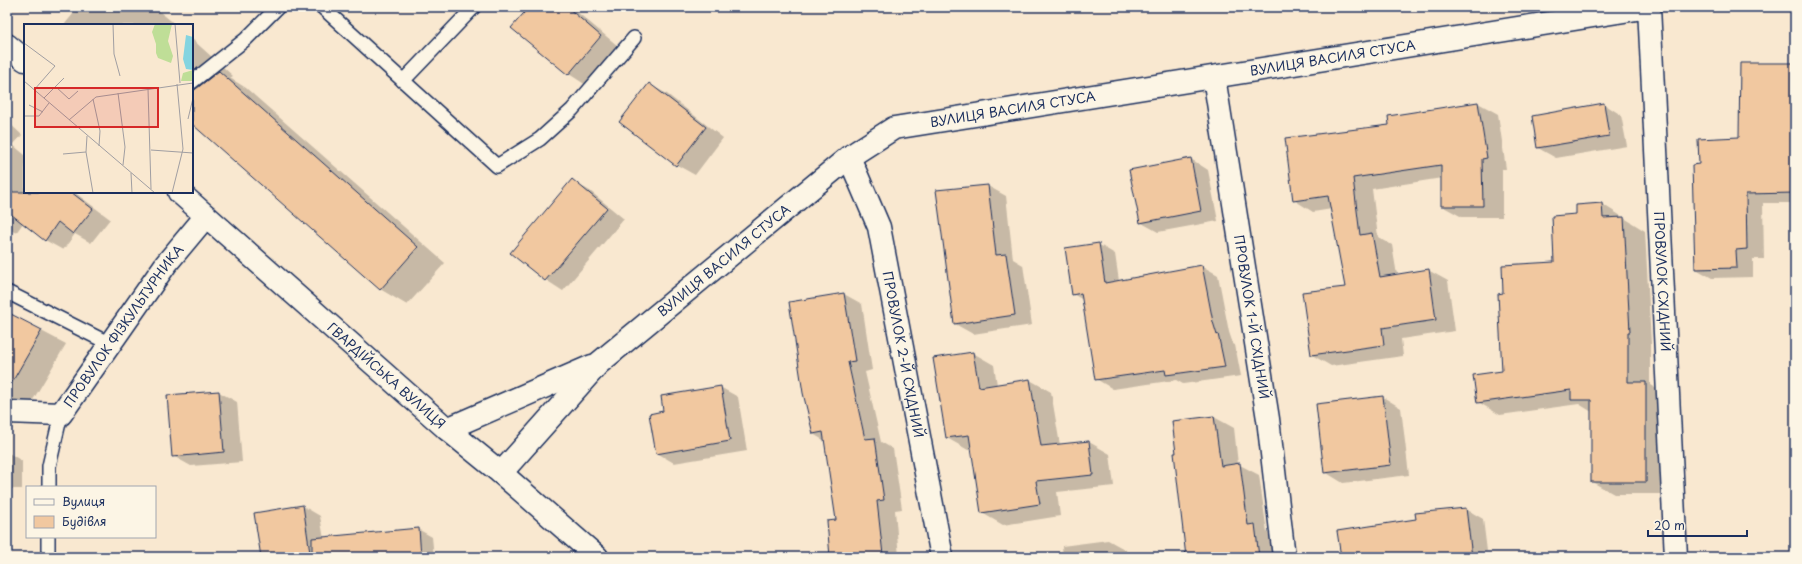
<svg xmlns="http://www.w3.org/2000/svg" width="1802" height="564" viewBox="0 0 1802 564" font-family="'Playpen Sans',sans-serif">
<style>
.shadow{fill:#0003}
.building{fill:#f1c8a0;stroke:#1b2f5e}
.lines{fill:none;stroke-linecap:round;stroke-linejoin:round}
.service-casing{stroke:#1b2f5e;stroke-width:16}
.minor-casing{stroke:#1b2f5e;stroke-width:25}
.secondary-casing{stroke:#1b2f5e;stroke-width:25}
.service{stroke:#fcf5e5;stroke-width:13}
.minor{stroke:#fcf5e5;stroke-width:22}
.secondary{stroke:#fcf5e5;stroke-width:22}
.labels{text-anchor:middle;stroke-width:3.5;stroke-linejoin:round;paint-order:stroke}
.street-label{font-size:13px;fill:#1b2f5e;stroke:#fcf5e5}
.inset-road{fill:none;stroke:#a09ea2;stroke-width:1}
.view{fill:#d62828;fill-opacity:0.15;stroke:#d62828;stroke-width:2}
.inset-edge{fill:none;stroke:#1b2f5e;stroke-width:2}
</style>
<rect width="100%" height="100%" fill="#f9e8d0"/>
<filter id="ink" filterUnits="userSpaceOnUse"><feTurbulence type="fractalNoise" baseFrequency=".025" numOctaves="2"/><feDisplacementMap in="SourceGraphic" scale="8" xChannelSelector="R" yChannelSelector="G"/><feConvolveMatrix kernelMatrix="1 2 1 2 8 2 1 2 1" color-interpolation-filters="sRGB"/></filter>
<g filter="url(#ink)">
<!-- shadow -->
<g class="shadow">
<polygon points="79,7 154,7 176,25 64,25"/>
<polygon points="530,7 571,7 618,46 586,85 569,74 512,28"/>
<polygon points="192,39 233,76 230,78 246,88 445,263 407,305 380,289 192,122"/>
<polygon points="1795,64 1795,203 1763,203 1764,259 1753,259 1753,277 1712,278 1696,269 1700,165 1740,138"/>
<polygon points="649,84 667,94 723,138 695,175 677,165 621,121"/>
<polygon points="1478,103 1498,114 1506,169 1502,169 1502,217 1462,217 1442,206 1442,178 1372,189 1378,237 1392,245 1397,275 1428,270 1448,281 1455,331 1401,339 1403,356 1331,366 1312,355 1346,287 1332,209 1313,212 1294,200 1390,126"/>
<polygon points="1604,104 1621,115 1627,146 1556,158 1538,148 1533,117"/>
<polygon points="7,121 22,135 13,145 25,155 25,192 74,192 110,219 91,243 75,234 63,250 45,240 23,223 16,233 7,228"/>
<polygon points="1191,159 1208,170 1218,221 1158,232 1140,222"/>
<polygon points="572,181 590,191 624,219 563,291 546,280 512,253"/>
<polygon points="988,186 1006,196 1013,259 1023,265 1032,325 973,334 955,324 938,191"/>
<polygon points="1602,204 1645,231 1651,344 1650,344 1650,385 1667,395 1667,494 1614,494 1592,482 1592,412 1579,404 1500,415 1478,402 1503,372 1504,294 1555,263 1577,215 1577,206"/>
<polygon points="1098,244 1115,254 1119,281 1202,266 1218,275 1229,332 1233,344 1235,345 1241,376 1183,384 1176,380 1113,389 1096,379 1083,300 1073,294"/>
<polygon points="844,294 862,304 872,370 865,372 881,442 893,449 902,509 895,510 899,557 831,557 828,522 837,521 825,441 813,434"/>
<polygon points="7,313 66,344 20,422 7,418"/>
<polygon points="973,353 994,365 997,385 1030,380 1051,392 1060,445 1089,442 1110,454 1114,486 1057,492 1060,516 1003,525 982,513 972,449 968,450 947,438"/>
<polygon points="720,387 738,397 747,451 674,463 657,453 664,412"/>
<polygon points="219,392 237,402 242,462 191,466 173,456"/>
<polygon points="1383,397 1401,408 1409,475 1343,483 1325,472"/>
<polygon points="1214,417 1234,428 1238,464 1259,475 1267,532 1274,537 1277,557 1187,557 1173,422"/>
<polygon points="7,452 22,461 22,489 7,489"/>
<polygon points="303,506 320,516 327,557 262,557"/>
<polygon points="1466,509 1483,519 1487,551 1433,557 1342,557 1417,520"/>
<polygon points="418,529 432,537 434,557 329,557"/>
<polygon points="1108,540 1126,550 1127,557 1063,557 1062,546"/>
</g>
<!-- building -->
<g class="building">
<polygon points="529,7 567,7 601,36 568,75 511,28"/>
<polygon points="1740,63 1795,63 1795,193 1746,194 1747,249 1736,250 1737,268 1695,269 1692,165 1699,164 1698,139 1739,137"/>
<polygon points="219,71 418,247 380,290 192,124 192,92"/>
<polygon points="649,83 706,127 676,166 619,122"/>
<polygon points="1478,102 1487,158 1482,159 1483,206 1441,206 1441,165 1353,178 1360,235 1372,233 1380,277 1429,269 1436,320 1382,328 1384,345 1311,355 1302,292 1345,287 1328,196 1293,201 1285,138 1389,125 1388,116"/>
<polygon points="1604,103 1609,136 1537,148 1532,116"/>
<polygon points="1191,158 1201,211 1140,223 1129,170"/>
<polygon points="572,179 607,208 545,281 510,253"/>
<polygon points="988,185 996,255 1006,254 1015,315 954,324 936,190"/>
<polygon points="7,192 71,192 93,209 73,234 58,222 45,241 7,211"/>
<polygon points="1602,203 1603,218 1624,217 1630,332 1628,332 1628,382 1646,382 1646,482 1591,482 1591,400 1571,400 1571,390 1477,403 1473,375 1502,371 1498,294 1503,293 1502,265 1554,262 1552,216 1576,214 1576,205"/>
<polygon points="1099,243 1105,283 1202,265 1213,322 1217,335 1218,334 1225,367 1166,375 1165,370 1095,380 1081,293 1072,295 1065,248"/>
<polygon points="844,293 855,361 848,362 865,439 875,438 884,500 877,501 883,555 830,557 827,521 836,520 823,432 813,434 803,393 789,302"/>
<polygon points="7,312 42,330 7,391"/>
<polygon points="973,352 979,387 1030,379 1041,446 1089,441 1093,475 1036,481 1040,504 981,513 969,435 946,438 933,358"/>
<polygon points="721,386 730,441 656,454 649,414 663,411 661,396"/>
<polygon points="219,391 224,452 172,457 167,395"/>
<polygon points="1383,396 1391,465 1324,473 1316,404"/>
<polygon points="1214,416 1221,466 1240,463 1248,525 1255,524 1259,557 1186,557 1174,453 1176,453 1172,421"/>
<polygon points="303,505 310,553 283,557 261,557 254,513"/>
<polygon points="1466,508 1472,557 1341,557 1337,531 1416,519 1415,513"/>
<polygon points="419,528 421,557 312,557 312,538"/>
</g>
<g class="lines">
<defs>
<g id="service">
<polyline points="322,7 497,166 540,139 572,110 634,38"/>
<polyline points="403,81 474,7"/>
<polyline points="192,82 246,39 278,7"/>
<polyline points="7,292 110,344"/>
<polyline points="49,487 49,466 61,414"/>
<polyline points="48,550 48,537"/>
</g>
<g id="minor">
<path id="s1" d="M 1649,7 L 1676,557"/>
<path id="s2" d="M 1214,77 L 1268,419 L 1284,557"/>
<path id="s3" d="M 849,157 L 879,227 L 942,557"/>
<path id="s4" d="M 7,412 L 61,414 L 166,264 L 206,216"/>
<polyline points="447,429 592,366"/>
<path id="s5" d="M 501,473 L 599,363 L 849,157 L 894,128 L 1649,7"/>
</g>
<g id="secondary">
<polyline points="7,45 25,60"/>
<path id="s6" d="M 179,192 L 447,429 L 501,473 L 597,557"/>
</g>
</defs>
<!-- service casing -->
<use href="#service" class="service-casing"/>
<!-- minor casing -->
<use href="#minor" class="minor-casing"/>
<!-- secondary casing -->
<use href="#secondary" class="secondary-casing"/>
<!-- service -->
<use href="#service" class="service"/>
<!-- minor -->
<use href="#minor" class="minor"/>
<!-- secondary -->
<use href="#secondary" class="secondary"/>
</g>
</g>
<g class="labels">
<!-- street labels -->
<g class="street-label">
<text dy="5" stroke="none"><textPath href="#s5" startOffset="969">ВУЛИЦЯ ВАСИЛЯ СТУСА</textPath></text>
<text dy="5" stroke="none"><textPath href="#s5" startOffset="645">ВУЛИЦЯ ВАСИЛЯ СТУСА</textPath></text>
<text dy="5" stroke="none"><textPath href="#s5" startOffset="309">ВУЛИЦЯ ВАСИЛЯ СТУСА</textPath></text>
<text dy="5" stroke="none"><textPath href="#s1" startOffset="275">ПРОВУЛОК СХІДНИЙ</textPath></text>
<text dy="5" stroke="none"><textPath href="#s2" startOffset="243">ПРОВУЛОК 1-Й СХІДНИЙ</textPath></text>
<text dy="5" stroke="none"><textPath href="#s4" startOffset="162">ПРОВУЛОК ФІЗКУЛЬТУРНИКА</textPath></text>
<text dy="5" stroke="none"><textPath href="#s3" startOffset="206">ПРОВУЛОК 2-Й СХІДНИЙ</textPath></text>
<text dy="5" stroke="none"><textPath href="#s6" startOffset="277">ГВАРДІЙСЬКА ВУЛИЦЯ</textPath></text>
</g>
</g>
<!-- overview -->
<g transform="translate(24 24)">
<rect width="169" height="169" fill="#f9e8d0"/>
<path d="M 131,0 L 148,0 L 144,17 L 149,32 L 147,39 L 134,34 L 132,29 L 132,20 L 128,8 ZM 169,46 L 169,57 L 157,57 L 159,49 Z" fill="#bfde97"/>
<path d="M 162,11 L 169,13 L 169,46 L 162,45 L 159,35 Z" fill="#84d4e0"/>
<path class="inset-road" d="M 89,0 L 90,30 L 96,52M 151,0 L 156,59M 0,19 L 31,42 L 10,66M 0,34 L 0,52M 0,57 L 131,169M 32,63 L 45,75 L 54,67M 124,65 L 127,165M 94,69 L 101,123 L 99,141M 20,74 L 40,54M 69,75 L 76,107 L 75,122M 5,81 L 19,88M 0,92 L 15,92 L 25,79M 164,95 L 169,74M 45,96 L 72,73 L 169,59M 63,112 L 62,128 L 69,169M 127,126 L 169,129M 39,130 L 62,128M 107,149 L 108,169M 148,169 L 159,125 L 153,60"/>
<path class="view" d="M 11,64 L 134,64 L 134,103 L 11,103 Z"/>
<rect width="169" height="169" class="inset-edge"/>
</g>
<!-- margin -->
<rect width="1802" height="564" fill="none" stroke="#fcf5e5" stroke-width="24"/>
<rect x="12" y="12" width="1778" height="540" fill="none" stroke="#1b2f5e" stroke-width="1.5" filter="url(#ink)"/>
<!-- legend -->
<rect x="26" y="486" width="130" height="52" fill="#fcf5e5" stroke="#a2a6af"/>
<rect x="34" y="499" width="20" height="6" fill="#fcf5e5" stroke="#a2a6af"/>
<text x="62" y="506" font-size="12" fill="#1b2f5e">Вулиця</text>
<rect x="34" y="516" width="20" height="12" fill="#f1c8a0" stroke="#a2a6af"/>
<text x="62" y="526" font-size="12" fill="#1b2f5e">Будівля</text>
<!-- scale -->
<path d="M1648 530v6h99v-6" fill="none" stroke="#1b2f5e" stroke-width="2"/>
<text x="1654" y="530" font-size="12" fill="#1b2f5e" stroke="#fcf5e5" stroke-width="3" paint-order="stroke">20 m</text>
</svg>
